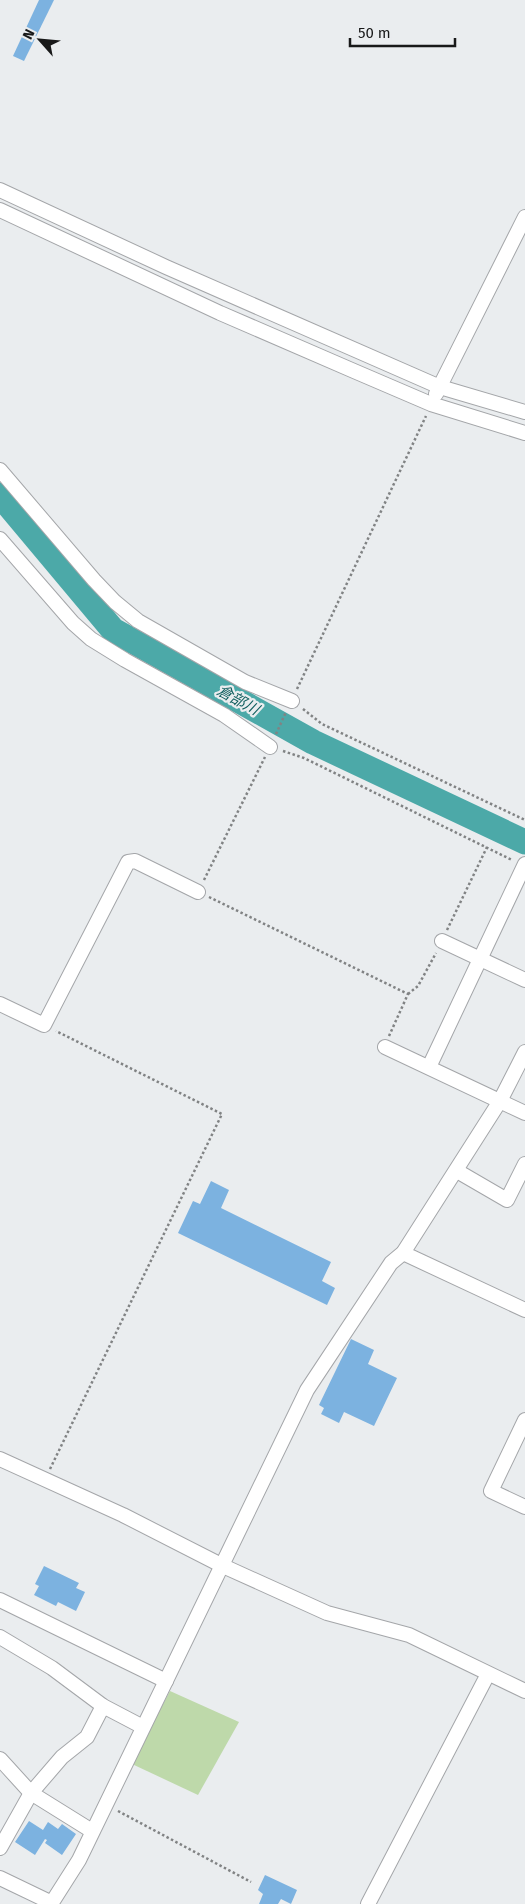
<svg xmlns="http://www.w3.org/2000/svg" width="525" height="1904" viewBox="0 0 525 1904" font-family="'Fira Sans','Noto Sans JP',sans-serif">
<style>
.green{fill:#bed9aa}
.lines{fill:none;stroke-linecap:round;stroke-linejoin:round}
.river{stroke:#4ca9a8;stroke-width:25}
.building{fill:#7cb2e0}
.minor-casing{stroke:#a4a6a9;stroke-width:16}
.path{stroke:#818384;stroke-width:2.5;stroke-dasharray:2.5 2.5;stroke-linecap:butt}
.minor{stroke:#fff;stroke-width:14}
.labels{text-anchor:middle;stroke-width:4.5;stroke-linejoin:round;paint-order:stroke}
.water-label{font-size:15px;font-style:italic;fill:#0f5e5e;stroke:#eaedef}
</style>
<rect width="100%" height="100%" fill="#eaedef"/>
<!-- green -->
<polygon class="green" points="170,1691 239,1722 198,1795 132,1764"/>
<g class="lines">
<!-- river -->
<polyline class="river" points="0,495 113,630 313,742 525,842"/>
</g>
<!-- building -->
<g class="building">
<polygon points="39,0 54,0 24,61 13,56"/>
<polygon points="211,1181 229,1190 221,1208 331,1262 322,1281 335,1288 327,1305 178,1233 193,1201 200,1204"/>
<polygon points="351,1339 374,1350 368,1364 397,1378 374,1426 344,1412 339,1423 321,1414 324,1408 319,1405"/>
<polygon points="44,1566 79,1583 76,1588 85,1592 76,1611 58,1602 56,1606 34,1595 39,1586 35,1584"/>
<polygon points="29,1821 43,1830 48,1822 58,1829 62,1824 76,1834 62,1855 45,1843 47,1840 45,1839 35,1855 15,1842"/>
<polygon points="265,1875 297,1890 291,1904 281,1899 278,1904 259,1904 263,1894 258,1890"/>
</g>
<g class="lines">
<defs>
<g id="minor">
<polyline points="0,190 166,267 440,387 525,412"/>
<polyline points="0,210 220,313 354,371 431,404 525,433"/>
<polyline points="436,394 525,217"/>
<polyline points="0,470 94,580 115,602 138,621 245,682 292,701"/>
<polyline points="0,539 73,623 91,639 125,660 224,715 270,747"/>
<polyline points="442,941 525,980"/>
<polyline points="0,1004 44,1025 128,862 135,861 198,892"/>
<polyline points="385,1047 525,1113"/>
<polyline points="429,1067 525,864"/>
<polyline points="457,1171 507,1200 525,1164"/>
<polyline points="403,1253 525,1310"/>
<polyline points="525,1420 491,1491 525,1507"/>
<polyline points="0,1459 123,1515 223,1566 327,1613 409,1635 525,1691"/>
<polyline points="0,1600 166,1681"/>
<polyline points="0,1637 52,1668 103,1706 143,1727"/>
<polyline points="0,1759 31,1793 92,1831"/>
<polyline points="0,1848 31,1793 62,1757 87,1737 103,1706"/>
<polyline points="0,1878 52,1903"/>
<polyline points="51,1904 79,1860 307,1390 391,1263 403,1253 500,1101 525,1052"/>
<polyline points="368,1904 488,1674"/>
</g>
</defs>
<!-- minor casing -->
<use href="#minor" class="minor-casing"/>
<!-- path -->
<g class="path">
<polyline points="297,689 426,416"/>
<polyline points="303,709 322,724 525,820"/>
<polyline points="276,734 286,712"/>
<polyline points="283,751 304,758 512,860"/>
<polyline points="204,880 265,757"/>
<polyline points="209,897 408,994 389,1036"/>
<polyline points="447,930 487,847"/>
<polyline points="408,994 418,986 436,953"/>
<polyline points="50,1469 222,1114 56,1031"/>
<polyline points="118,1811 251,1882"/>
</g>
<!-- minor -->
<use href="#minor" class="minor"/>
</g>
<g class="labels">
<!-- water labels -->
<g class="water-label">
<text transform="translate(238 700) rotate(29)" y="5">倉部川</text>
</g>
</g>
<!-- north arrow -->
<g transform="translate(40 40) rotate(297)" stroke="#eaedef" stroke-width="4" paint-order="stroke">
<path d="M0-4L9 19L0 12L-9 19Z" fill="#181919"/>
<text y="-8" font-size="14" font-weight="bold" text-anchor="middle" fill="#181919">N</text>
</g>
<!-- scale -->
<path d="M350 38v8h105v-8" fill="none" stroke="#181919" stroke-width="2.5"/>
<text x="358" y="38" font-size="15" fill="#181919" stroke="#eaedef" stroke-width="4" paint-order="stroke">50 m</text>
</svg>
